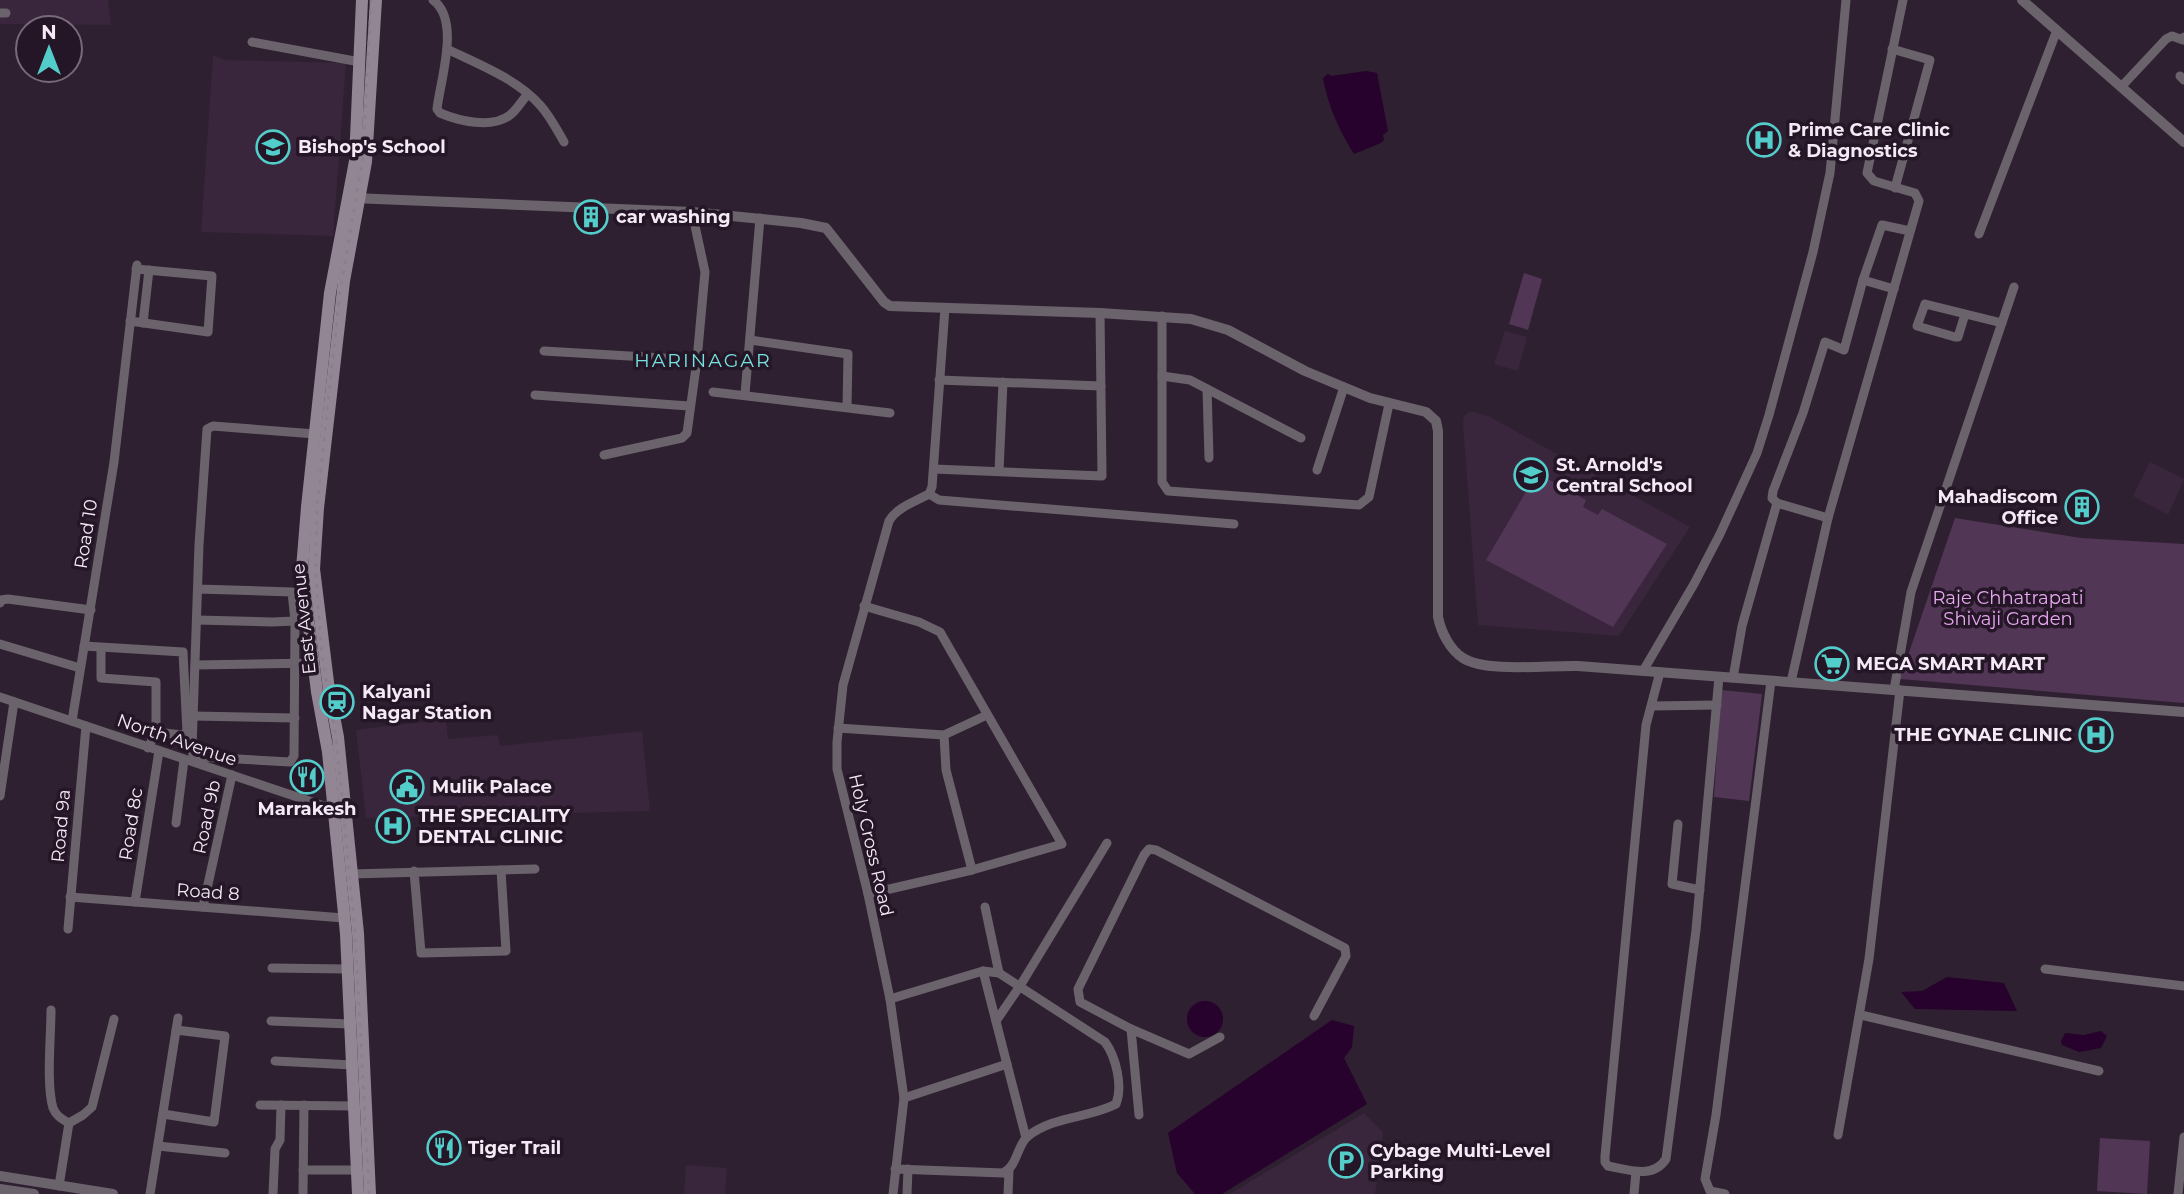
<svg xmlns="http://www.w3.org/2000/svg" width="2184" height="1194" viewBox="0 0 2184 1194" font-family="Montserrat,sans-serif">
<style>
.built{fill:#39253c}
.green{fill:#523656}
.water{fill:#26022c}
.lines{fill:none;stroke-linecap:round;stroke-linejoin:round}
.minor{stroke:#6b636c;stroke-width:9}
.tertiary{stroke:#6b636c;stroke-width:10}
.secondary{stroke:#928594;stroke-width:12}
.rail{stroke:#8b7d8c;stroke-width:2.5;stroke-dasharray:3.5 7;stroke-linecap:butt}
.labels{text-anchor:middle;stroke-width:7;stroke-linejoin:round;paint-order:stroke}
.poi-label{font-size:18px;font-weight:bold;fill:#f4e9f5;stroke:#251627;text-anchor:start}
.street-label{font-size:18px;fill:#f4e9f5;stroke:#251627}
.park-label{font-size:18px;fill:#e7a9f0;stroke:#251627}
.neighbourhood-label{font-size:19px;letter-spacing:2px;fill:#76e2df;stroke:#251627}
</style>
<rect width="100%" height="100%" fill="#2f2031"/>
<!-- built -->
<g class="built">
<polygon points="0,0 108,0 111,25 0,24"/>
<polygon points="213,55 224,60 346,63 333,236 201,232"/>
<polygon points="1505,331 1527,337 1518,371 1494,364"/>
<polygon points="1470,411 1490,417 1690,527 1619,636 1478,625 1463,423 1464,416"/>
<polygon points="2150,462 2184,479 2168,515 2133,496"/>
<polygon points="446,719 448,739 498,735 500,746 642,731 650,811 366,818 356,730"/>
<polygon points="1364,1113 1383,1132 1375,1194 1230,1194"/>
<polygon points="686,1165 727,1168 725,1194 684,1194"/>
</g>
<!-- green -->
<g class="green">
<polygon points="1524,273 1542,279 1528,330 1509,324"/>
<polygon points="1537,473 1586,500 1583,507 1598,515 1602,509 1667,544 1613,627 1486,560"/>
<polygon points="1955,518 2081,538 2184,544 2184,703 1900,679"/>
<polygon points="1721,690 1762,694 1749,801 1714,797"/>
<polygon points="2100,1138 2150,1141 2147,1194 2097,1191"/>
</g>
<!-- water -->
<g class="water">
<path d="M 1366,71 L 1377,73 L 1388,131 L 1383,135 L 1384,140 L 1381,143 L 1354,154 C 1339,130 1328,106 1323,78 L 1328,74 L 1331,76 Z"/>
<polygon points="1947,977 2004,983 2017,1011 1915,1009 1901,992 1922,991"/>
<circle cx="1205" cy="1019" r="18"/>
<polygon points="1332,1020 1354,1026 1352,1047 1344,1058 1367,1104 1222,1194 1195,1194 1177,1173 1168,1133"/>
<polygon points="2101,1031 2107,1036 2101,1048 2079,1052 2062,1045 2061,1041 2065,1033 2084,1035"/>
</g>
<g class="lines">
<!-- minor -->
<g class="minor">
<path d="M 433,0 C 461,20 440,81 437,109 L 440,113 C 459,121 492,129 510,115 C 517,110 522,100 528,94"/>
<polyline points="0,13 6,13"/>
<polyline points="252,42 360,62"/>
<path d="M 447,49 C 478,64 517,79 540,105 C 550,116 557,130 564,142"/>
<polyline points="1892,49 1930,60 1895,188"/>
<polyline points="2180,76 2184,80"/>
<polyline points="2122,86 2166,39 2172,36 2183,40 2184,37"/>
<polyline points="1979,234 2057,30"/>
<polyline points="1863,280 1894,289"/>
<polyline points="1965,314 1958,337 1955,337 1917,326 1925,304 2002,323"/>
<polyline points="1162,316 1162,482 1168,491 1359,505 1369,497 1389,404"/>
<polyline points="130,321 208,332 212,276 136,269"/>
<polyline points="143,323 149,270"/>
<polyline points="750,340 848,354 847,407"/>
<polyline points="544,351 697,360"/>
<polyline points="1162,376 1190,380 1301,438"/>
<polyline points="939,380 1101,386"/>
<polyline points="1207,389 1209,458"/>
<polyline points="713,392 890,413"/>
<polyline points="745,394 760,218"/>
<polyline points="535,395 689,406"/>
<polyline points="604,455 682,438 687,433 697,360 705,272 692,212"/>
<polyline points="934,469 1102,476 1100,313"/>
<polyline points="1317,470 1344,387"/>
<polyline points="999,471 1003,382"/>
<polyline points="929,494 939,500 1234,524"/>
<polyline points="1828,518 1777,503 1772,498 1773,491 1803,413 1825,342 1844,350 1863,280 1882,225 1910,231"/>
<polyline points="198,589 292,592 295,621 294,756 290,762 200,757 193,755 192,748 199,545 207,429 213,426 315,434"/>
<polyline points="0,603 1,600 8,599 91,610"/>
<polyline points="864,606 919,622 940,632 1062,844 972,870 868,894"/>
<polyline points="197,620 272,622 295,621"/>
<polyline points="0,644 80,668"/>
<polyline points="84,646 183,652 187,732 182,735 156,732"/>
<polyline points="101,648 101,678 156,682 156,732 148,748"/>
<polyline points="195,665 314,663"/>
<polyline points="1643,671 1694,584 1720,534 1757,453 1769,415 1813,252 1830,173 1846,0"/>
<path d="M 1660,672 L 1646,725 L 1605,1156 L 1605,1162 L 1608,1166 C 1629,1170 1653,1179 1666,1159 L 1696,930 L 1719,677"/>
<polyline points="1733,678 1742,626 1777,503"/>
<polyline points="1791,682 1828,518 1919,201 1915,193 1874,181 1867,173 1903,0"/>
<polyline points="1894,690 1911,592 2014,287"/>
<polyline points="0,697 324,806 336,806"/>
<polyline points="1652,706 1717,705"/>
<polyline points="194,716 295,718"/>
<polyline points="72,721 114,462 137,265"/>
<polyline points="838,728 944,735 987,715"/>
<polyline points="944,735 946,770 972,870"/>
<polyline points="0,796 14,702"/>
<polyline points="176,823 184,760"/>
<polyline points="1678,824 1672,884 1700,890"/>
<polyline points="414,871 421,953 506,951 501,870"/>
<polyline points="351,874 535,869"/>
<polyline points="70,897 344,918"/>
<polyline points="135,902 159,751"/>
<polyline points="203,907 232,775"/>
<polyline points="985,907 999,973"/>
<polyline points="68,929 86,726"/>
<polyline points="272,968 347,969"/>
<polyline points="2045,969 2184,986"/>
<polyline points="983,971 1026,1138"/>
<path d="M 890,999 L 983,971 L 999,973 L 1105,1042 C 1116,1057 1123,1086 1116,1104 C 1090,1118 1052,1116 1027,1137 C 1017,1146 1017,1167 1003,1173 L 895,1169"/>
<path d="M 51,1010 C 51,1037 46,1084 53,1108 C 56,1116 62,1119 69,1123"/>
<polyline points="1861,1015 2099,1071"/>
<polyline points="271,1021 350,1024"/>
<polyline points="996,1021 1020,986 1107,843"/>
<polyline points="1131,1029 1139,1115"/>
<polyline points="1220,1037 1189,1054 1131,1029 1080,1002 1078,989 1144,855 1149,849 1156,850 1345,948 1346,956 1314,1016"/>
<polyline points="275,1061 352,1065"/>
<polyline points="904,1098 1007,1064"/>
<polyline points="260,1105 354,1106"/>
<polyline points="163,1114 214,1122 225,1036 176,1030"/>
<polyline points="69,1123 83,1115 92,1107 114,1019"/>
<polyline points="1838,1135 1869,959 1900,690"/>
<polyline points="158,1146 225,1153"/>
<polyline points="303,1170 357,1170"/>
<polyline points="59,1186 69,1123"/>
<polyline points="150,1194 178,1018"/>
<polyline points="273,1194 275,1149 280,1140 281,1105"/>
<polyline points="303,1194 304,1105"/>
<path d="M 893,1194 L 904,1098 L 890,999 L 868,894 L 837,769 L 837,742 L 843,685 L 889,521 C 896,508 916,501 929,494 L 932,487 L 945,308"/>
<polyline points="907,1194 908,1169"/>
<polyline points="1008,1194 1009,1170"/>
<polyline points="1634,1194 1636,1172"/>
<polyline points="1725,1194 1710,1191 1705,1179 1716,1115 1771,681"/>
<polyline points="2178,1194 2184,1137"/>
</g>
<!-- tertiary -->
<g class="tertiary">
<polyline points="2022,0 2184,142"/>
<path d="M 353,198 L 692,212 L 801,223 L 826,228 L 884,302 L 890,306 L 1100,313 L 1191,319 L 1228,330 L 1305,371 L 1370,398 L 1426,412 L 1436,421 L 1438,431 L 1438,617 C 1441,632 1450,650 1463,658 C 1486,673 1549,665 1578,666 L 2184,712"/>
<polyline points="0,1176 113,1194"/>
<polyline points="0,1189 34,1194"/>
</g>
<!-- secondary -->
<g class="secondary">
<polyline points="358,1194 346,934 328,752 317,692 302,569 307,507 330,293 355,161 362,0"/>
<polyline points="370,1194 358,933 338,737 329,690 314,569 318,508 344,281 366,162 376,0"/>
</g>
<!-- rail -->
<polyline class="rail" points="369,1194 355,932 336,737 322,656 316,577 317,505 340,292 363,157 371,0"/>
</g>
<!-- icons -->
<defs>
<symbol id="hospital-ring" viewBox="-11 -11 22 22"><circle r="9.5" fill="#251627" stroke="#53cdca" stroke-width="1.5"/><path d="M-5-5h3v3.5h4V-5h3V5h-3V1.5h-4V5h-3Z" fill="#53cdca"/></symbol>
<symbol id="school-ring" viewBox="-11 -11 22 22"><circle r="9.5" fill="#251627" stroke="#53cdca" stroke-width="1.5"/><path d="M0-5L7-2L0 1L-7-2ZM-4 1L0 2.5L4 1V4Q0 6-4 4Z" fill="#53cdca"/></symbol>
<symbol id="building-ring" viewBox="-11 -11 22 22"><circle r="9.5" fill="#251627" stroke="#53cdca" stroke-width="1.5"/><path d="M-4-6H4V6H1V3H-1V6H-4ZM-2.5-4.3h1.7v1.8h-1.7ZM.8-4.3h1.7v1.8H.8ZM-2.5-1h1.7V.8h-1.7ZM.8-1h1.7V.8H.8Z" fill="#53cdca"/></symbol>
<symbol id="supermarket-ring" viewBox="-11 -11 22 22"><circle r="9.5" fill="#251627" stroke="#53cdca" stroke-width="1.5"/><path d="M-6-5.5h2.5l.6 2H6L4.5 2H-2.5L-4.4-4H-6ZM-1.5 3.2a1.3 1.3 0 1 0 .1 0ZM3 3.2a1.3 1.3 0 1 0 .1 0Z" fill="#53cdca"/></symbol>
<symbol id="station-ring" viewBox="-11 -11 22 22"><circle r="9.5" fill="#251627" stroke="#53cdca" stroke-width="1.5"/><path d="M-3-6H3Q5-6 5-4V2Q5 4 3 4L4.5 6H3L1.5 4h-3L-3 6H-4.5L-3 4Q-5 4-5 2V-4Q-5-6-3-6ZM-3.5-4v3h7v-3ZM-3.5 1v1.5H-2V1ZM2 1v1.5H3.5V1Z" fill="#53cdca"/></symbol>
<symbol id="restaurant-ring" viewBox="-11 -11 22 22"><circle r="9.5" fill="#251627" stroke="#53cdca" stroke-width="1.5"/><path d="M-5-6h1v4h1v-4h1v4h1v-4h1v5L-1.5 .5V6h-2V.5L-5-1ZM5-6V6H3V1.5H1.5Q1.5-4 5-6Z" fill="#53cdca"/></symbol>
<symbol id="civic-ring" viewBox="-11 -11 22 22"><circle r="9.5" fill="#251627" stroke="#53cdca" stroke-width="1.5"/><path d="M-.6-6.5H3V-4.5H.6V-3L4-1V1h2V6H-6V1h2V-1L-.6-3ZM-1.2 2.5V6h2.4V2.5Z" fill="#53cdca"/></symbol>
<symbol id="parking-ring" viewBox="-11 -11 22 22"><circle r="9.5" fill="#251627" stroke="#53cdca" stroke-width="1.5"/><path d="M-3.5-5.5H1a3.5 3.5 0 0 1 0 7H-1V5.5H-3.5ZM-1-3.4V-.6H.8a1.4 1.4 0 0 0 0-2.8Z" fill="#53cdca"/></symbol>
</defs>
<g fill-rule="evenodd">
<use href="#hospital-ring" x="1745" y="121" width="38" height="38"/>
<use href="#school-ring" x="254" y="128" width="38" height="38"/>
<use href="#building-ring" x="572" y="198" width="38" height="38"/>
<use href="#school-ring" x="1512" y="456" width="38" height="38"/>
<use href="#building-ring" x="2063" y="488" width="38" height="38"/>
<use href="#supermarket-ring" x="1813" y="645" width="38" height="38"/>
<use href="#station-ring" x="318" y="683" width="38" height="38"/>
<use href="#hospital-ring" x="2077" y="716" width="38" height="38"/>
<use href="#restaurant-ring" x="288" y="758" width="38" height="38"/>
<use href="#civic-ring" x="388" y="768" width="38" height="38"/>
<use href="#hospital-ring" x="374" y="807" width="38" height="38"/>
<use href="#restaurant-ring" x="425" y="1129" width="38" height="38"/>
<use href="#parking-ring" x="1327" y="1142" width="38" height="38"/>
</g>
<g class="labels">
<!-- poi labels -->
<g class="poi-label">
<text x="1788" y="136">Prime Care Clinic<tspan x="1788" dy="21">&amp; Diagnostics</tspan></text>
<text x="298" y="153">Bishop's School</text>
<text x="616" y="223">car washing</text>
<text x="1556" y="471">St. Arnold's<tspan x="1556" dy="21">Central School</tspan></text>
<text x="2058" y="503" text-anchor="end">Mahadiscom<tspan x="2058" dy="21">Office</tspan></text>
<text x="1856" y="670">MEGA SMART MART</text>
<text x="362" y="698">Kalyani<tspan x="362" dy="21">Nagar Station</tspan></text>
<text x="2072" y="741" text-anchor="end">THE GYNAE CLINIC</text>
<text x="432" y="793">Mulik Palace</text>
<text x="307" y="815" text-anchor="middle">Marrakesh</text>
<text x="418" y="822">THE SPECIALITY<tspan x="418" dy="21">DENTAL CLINIC</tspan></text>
<text x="468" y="1154">Tiger Trail</text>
<text x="1370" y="1157">Cybage Multi-Level<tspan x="1370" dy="21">Parking</tspan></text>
</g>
<!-- street labels -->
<g class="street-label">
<text transform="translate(86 534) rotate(-81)" y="6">Road 10</text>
<text transform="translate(304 619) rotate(-96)" y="6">East Avenue</text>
<text transform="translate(177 740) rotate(19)" y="6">North Avenue</text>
<text transform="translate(207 817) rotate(-78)" y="6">Road 9b</text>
<text transform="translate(131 824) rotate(-81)" y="6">Road 8c</text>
<text transform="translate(61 826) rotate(-85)" y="6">Road 9a</text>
<text transform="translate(871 845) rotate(77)" y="6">Holy Cross Road</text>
<text transform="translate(208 892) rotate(4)" y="6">Road 8</text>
</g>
<!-- park labels -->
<g class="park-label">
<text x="2008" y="604">Raje Chhatrapati<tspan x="2008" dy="21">Shivaji Garden</tspan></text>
</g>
<!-- neighbourhood labels -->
<g class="neighbourhood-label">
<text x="703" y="367">HARINAGAR</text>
</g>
</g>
<!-- north arrow -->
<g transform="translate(49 49)"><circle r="33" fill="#251627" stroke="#786a79" stroke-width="2"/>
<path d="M0-5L12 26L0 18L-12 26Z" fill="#53cdca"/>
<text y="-10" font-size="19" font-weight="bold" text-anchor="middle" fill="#f4e9f5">N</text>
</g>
</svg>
